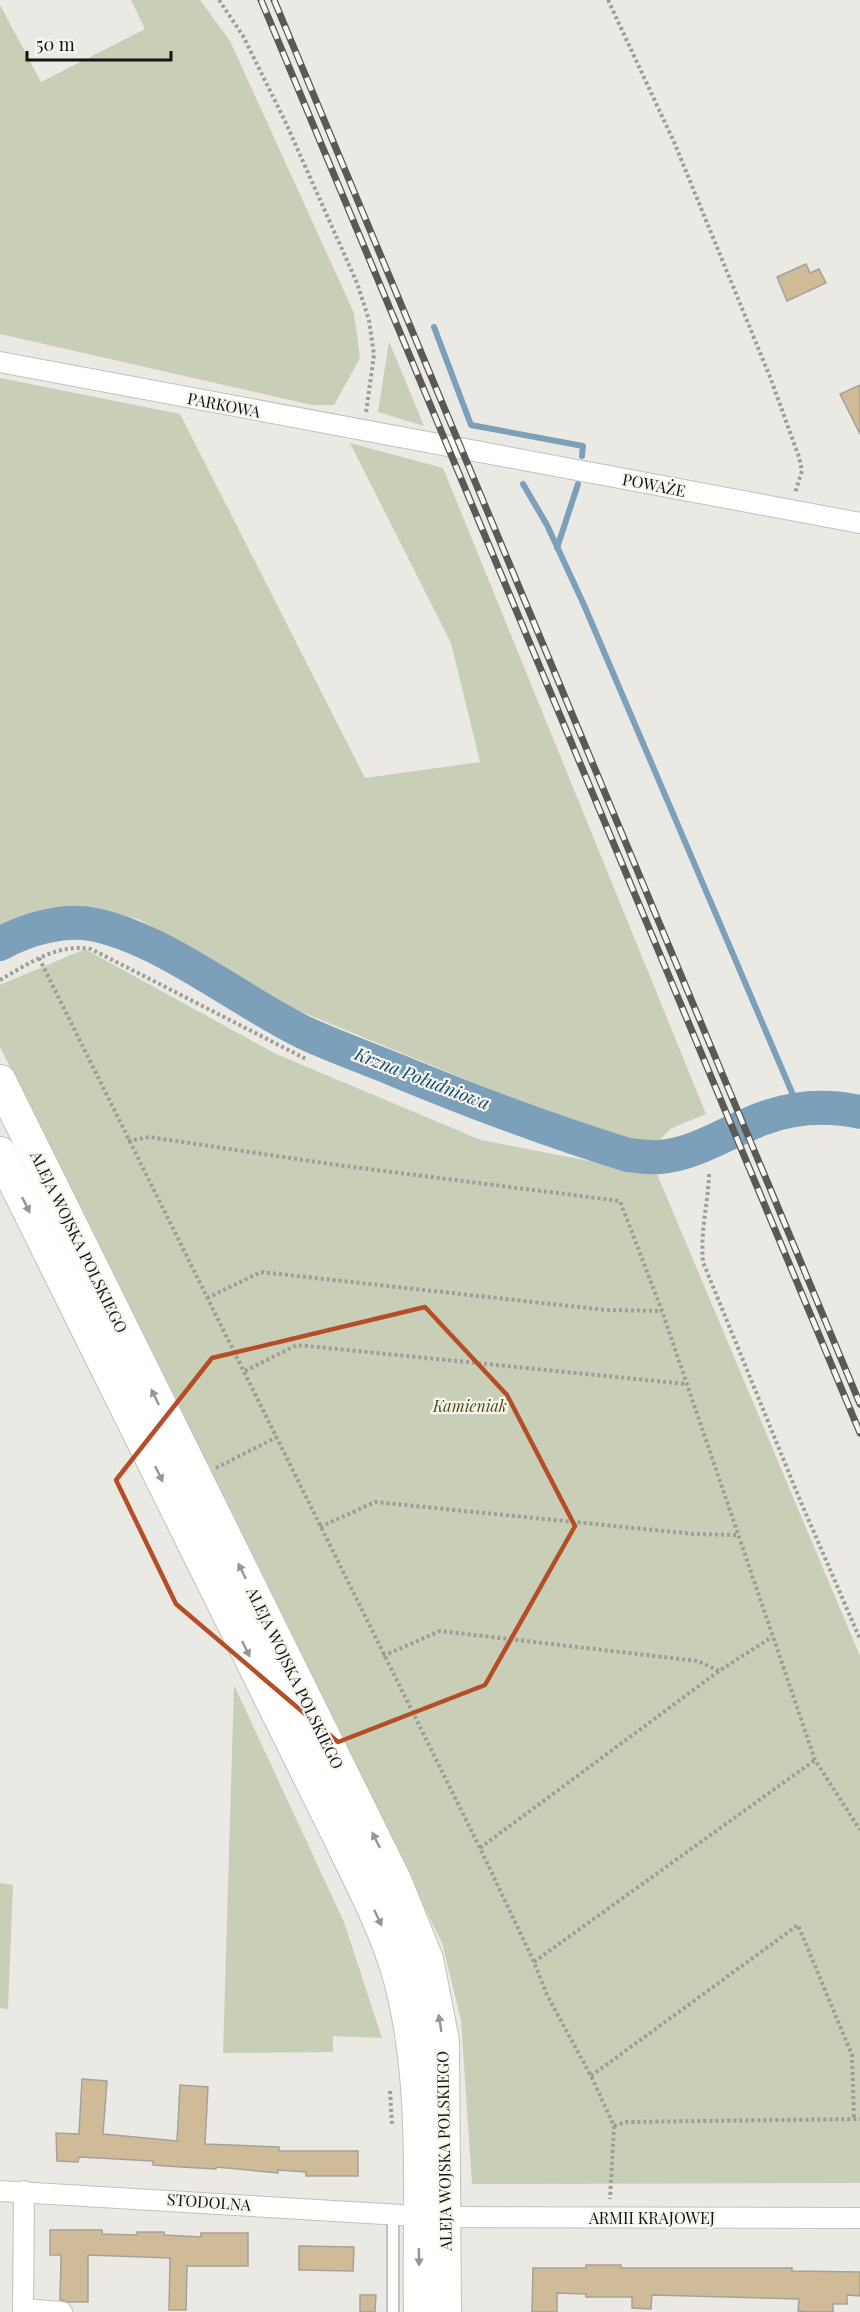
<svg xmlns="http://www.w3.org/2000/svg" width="860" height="2312" viewBox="0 0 860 2312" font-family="'Playfair Display',serif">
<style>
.green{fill:#c8cfb6}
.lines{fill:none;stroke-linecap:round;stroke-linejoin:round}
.stream{stroke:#7da0ba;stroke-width:6}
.river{stroke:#7da0ba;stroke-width:34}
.building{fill:#cfbb97;stroke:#a4a29d;stroke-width:1.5}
.service-casing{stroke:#c2c0ba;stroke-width:14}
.minor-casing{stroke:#c2c0ba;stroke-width:22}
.primary-casing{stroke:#c2c0ba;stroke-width:34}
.path{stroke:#9f9d98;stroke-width:4;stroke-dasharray:3 3;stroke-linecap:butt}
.service{stroke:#fff;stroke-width:10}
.minor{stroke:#fff;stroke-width:20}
.primary{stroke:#fff;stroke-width:32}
.rail-casing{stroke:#5a5956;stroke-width:7}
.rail{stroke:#f9f6f0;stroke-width:4.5;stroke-dasharray:14;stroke-linecap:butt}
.oneway{fill:#969594}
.marked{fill:none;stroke:#b54e27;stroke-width:4.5;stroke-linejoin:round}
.labels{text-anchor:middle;stroke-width:4.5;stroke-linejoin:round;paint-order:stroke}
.street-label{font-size:16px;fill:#151412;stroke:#f9f6f0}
.park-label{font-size:16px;font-style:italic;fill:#424f12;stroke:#f9f6f0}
.water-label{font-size:18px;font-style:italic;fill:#0b496d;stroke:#f9f6f0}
</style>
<rect width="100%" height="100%" fill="#ebe9e3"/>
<!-- green -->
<g class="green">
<polygon points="131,0 200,0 230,41 354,313 360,358 334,405 312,405 0,334 0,5 41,82 145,29"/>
<polygon points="389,341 424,426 378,412"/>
<polygon points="0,378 180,414 365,778 480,762 451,643 350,443 443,468 706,1114 670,1129 654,1146 596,1133 280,1003 210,958 138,919 86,907 41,912 0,933"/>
<polygon points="85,949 276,1054 481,1140 657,1174 860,1656 860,2183 472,2184 461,2020 442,1943 0,1047 0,985"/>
<polygon points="234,1685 344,1922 382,2038 333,2036 333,2052 223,2053"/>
<polygon points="0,1883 13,1885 8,2009 0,2008"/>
</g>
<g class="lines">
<!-- stream -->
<g class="stream">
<polyline points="434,327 471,425 583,446 582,456"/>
<polyline points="523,484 547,525 584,605 799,1109"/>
<polyline points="557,548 578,484"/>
</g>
<!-- river -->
<path class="river" d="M 0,944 C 27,929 65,918 96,925 C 167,941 239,1001 305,1033 C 335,1047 367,1058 398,1071 C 473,1102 550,1131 628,1155 C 638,1156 650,1158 660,1157 C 697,1154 730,1130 764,1118 C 795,1107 828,1105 860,1112"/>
</g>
<!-- building -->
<g class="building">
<polygon points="806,264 810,273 819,269 826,283 787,301 777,277"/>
<polygon points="860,385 860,434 840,394"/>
<polygon points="82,2079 107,2081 103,2134 177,2141 180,2085 208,2087 205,2144 279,2147 279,2151 358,2151 358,2176 306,2176 306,2172 278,2170 278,2173 216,2167 216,2169 181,2167 153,2165 153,2161 79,2157 78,2162 57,2161 56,2133 79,2134"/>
<polygon points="50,2230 102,2230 102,2234 137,2235 137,2232 164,2232 164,2235 201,2237 201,2233 248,2233 248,2266 187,2266 186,2310 169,2310 170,2258 88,2255 88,2302 68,2302 60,2300 61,2255 50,2255"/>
<polygon points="299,2246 354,2247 353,2271 299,2270"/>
<polygon points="586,2265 621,2265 621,2268 792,2268 792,2271 860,2272 860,2296 847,2295 847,2304 833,2304 833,2312 812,2312 798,2311 799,2299 652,2295 651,2309 632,2308 632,2297 586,2297 586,2294 557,2293 557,2312 532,2312 533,2268 586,2268"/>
<polygon points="360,2295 376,2295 375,2312 360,2312"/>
</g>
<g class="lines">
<defs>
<polyline id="service" points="393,2312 393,2214"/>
<g id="minor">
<polyline points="0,362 860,523"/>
<polyline points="0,2191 418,2216"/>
<polyline points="445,2217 860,2218"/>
<polyline points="23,2309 62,2312"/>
<polyline points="23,2312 24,2191"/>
</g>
<g id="primary">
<polyline points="0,1081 395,1880 427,1959 443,2041 445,2312"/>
<path d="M 0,1153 L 337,1833 C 360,1881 386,1929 400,1980 C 428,2086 418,2203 420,2312"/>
</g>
</defs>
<!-- service casing -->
<use href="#service" class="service-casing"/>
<!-- minor casing -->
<use href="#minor" class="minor-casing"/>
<!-- primary casing -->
<use href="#primary" class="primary-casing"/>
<!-- path -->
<g class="path">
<polyline points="219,0 243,36 285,121 357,283 369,320 374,355 366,413"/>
<polyline points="608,0 674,142 770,377 799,457 802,471 795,493"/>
<polyline points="39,958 480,1848 534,1962 547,1995 591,2076 614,2126 610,2199"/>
<path d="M 0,980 C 28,964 57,943 91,949 L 308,1060"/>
<polyline points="128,1141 149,1137 337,1165 620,1201 662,1311 815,1760 860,1830"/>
<path d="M 709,1174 C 708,1205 700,1231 703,1262 L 800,1500 L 860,1639"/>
<polyline points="207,1298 261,1272 606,1310 662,1311"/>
<polyline points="245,1371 297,1345 686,1384"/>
<polyline points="216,1468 277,1437"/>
<polyline points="320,1527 375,1502 694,1534 738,1535"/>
<polyline points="383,1656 440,1631 698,1661 719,1671"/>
<polyline points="480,1848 719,1671 772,1637"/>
<polyline points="534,1962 815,1760"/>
<polyline points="591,2076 798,1925 852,2055 854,2119"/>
<polyline points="390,2091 392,2125"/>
<polyline points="614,2126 626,2122 860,2119"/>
</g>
<!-- service -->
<use href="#service" class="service"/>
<!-- minor -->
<use href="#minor" class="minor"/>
<!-- primary -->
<use href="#primary" class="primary"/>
<defs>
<g id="rail">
<polyline points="261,0 860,1433"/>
<polyline points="274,0 860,1404"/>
</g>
</defs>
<!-- rail casing -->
<use href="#rail" class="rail-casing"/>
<!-- rail -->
<use href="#rail" class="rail"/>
</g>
<!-- one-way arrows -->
<defs><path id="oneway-solid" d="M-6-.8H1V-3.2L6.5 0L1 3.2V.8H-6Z" transform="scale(1.5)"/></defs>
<g class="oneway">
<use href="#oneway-solid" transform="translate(26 1205) rotate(64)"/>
<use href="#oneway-solid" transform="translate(155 1397) rotate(-116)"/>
<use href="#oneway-solid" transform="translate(159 1474) rotate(64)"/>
<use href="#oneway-solid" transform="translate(242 1571) rotate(-116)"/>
<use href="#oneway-solid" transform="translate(246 1649) rotate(64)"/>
<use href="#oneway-solid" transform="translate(376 1840) rotate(-116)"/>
<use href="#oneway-solid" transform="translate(378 1918) rotate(65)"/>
<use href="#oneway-solid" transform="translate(440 2023) rotate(-99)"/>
<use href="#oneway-solid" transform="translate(419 2257) rotate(89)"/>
</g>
<!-- marked area -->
<path class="marked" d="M 425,1307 L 507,1395 L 575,1526 L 485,1685 L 338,1742 L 176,1604 L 116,1480 L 212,1358 Z"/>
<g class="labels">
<!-- street labels -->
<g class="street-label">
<text transform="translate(224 405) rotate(11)" y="6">PARKOWA</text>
<text transform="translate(654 485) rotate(11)" y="6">POWAŻE</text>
<text transform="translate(79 1242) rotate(64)" y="6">ALEJA WOJSKA POLSKIEGO</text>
<text transform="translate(295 1678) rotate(64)" y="6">ALEJA WOJSKA POLSKIEGO</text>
<text transform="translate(444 2151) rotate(-91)" y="6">ALEJA WOJSKA POLSKIEGO</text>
<text transform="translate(209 2202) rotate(4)" y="6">STODOLNA</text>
<text x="652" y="2224">ARMII KRAJOWEJ</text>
</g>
<!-- park labels -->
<g class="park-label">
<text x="470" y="1412">Kamieniak</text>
</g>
<!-- water labels -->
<g class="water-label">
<text transform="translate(422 1079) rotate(21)" y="6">Krzna Południowa</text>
</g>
</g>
<!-- scale -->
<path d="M27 51v9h144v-9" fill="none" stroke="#151412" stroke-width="3"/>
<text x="36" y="51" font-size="18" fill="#151412" stroke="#f9f6f0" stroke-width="4.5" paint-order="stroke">50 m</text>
</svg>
